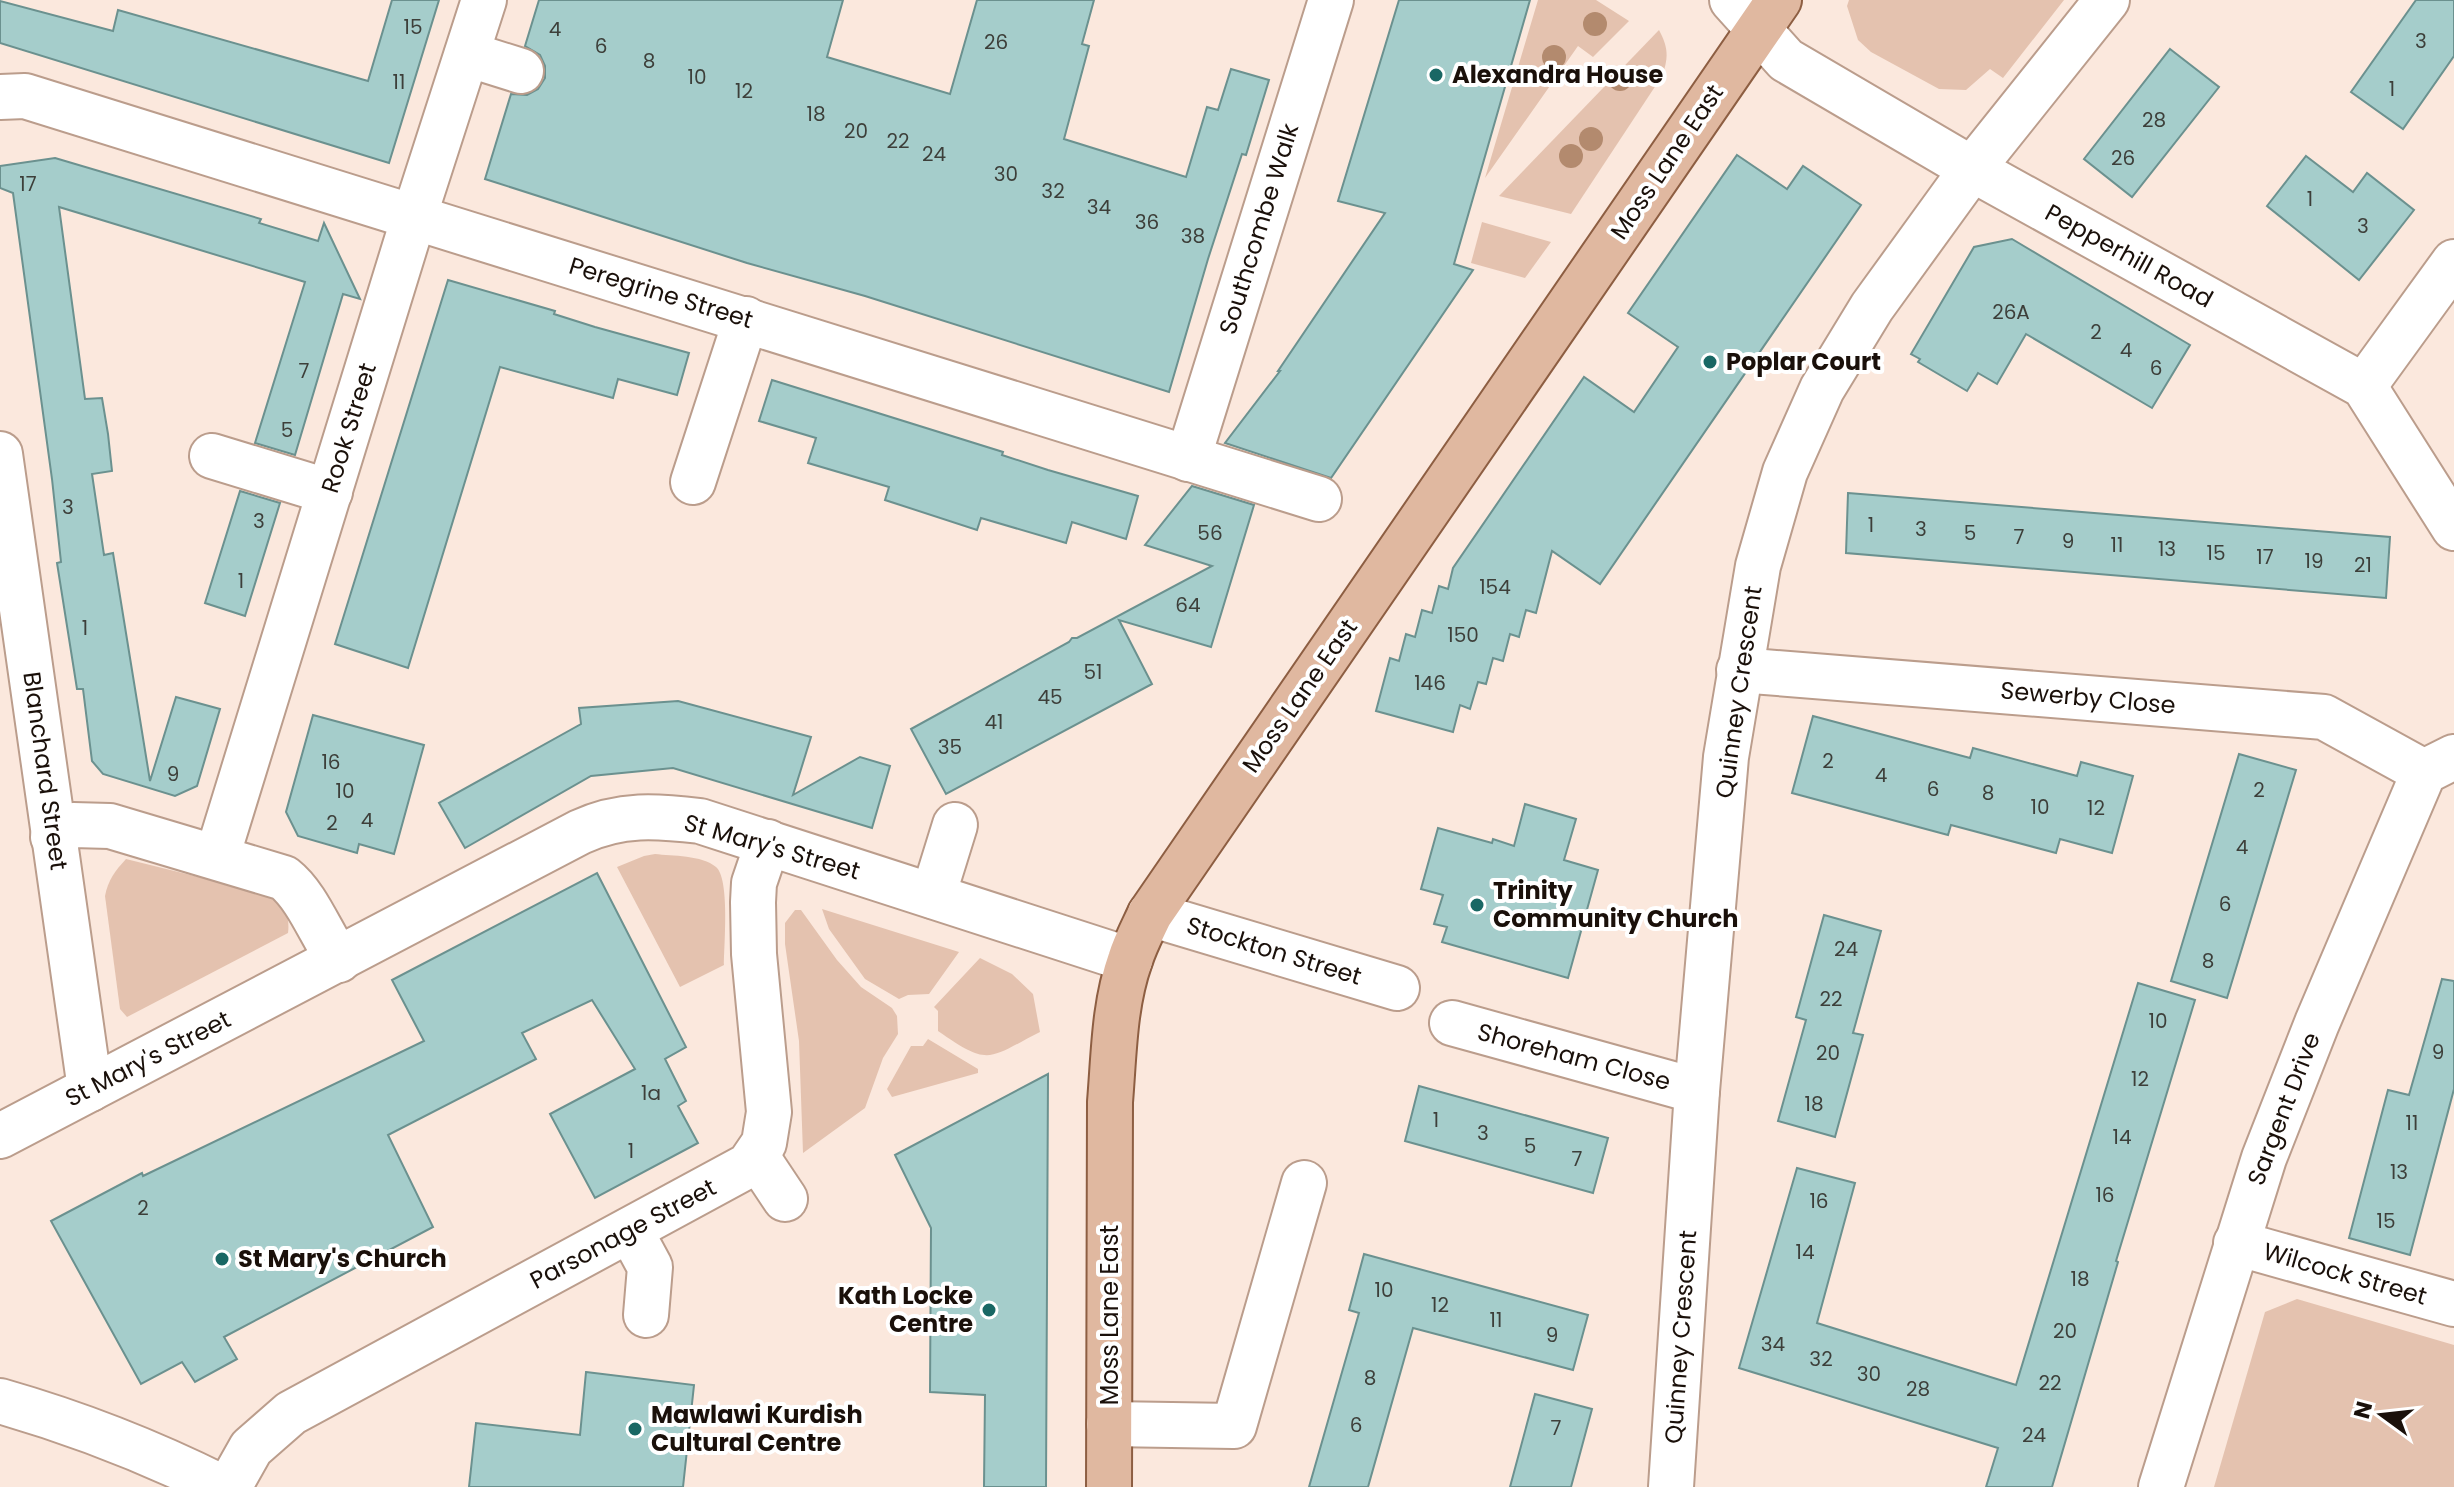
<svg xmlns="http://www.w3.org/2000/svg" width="2454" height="1487" viewBox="0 0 2454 1487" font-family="Poppins,sans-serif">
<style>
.green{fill:#e4c2af}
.building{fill:#a5cdcb;stroke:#6b918f;stroke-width:2}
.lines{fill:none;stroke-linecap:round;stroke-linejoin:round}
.minor-casing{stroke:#bb9d8c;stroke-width:48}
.major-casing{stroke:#8d5e42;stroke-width:48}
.minor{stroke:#fff;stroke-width:44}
.major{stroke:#e0b8a0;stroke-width:44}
.tree{fill:#b38a6e}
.poi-dot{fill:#196764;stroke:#fff;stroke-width:3}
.labels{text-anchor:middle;stroke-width:8;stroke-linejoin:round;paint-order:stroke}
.number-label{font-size:20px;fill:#3d3f3a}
.poi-label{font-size:24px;font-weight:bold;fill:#1a100a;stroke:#fff;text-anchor:start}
.street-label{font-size:24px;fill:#1a100a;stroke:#fff}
</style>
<rect width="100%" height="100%" fill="#fbe8dd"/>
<!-- green -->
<g class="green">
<polygon points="1538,0 1596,0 1629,21 1593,57 1578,46 1485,178"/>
<polygon points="1849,0 2064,0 2003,78 1990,69 1966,90 1939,89 1871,52 1858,40 1847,6"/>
<path d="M 1659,30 C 1668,47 1669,57 1662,76 L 1571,214 L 1499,196 Z"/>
<polygon points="1482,222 1551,242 1525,278 1471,263"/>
<path d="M 655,854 C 672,856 702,855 716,867 C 730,879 724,945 724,965 L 680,987 L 617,867 L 644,856 Z"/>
<path d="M 126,859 L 275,896 C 285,908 290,917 288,933 L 127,1017 L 120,1009 L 105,896 C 108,880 115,871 126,859 Z"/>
<polygon points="822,909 959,952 929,994 908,995 899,999 865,979 829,929"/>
<polygon points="795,910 801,910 837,960 861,987 892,1008 897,1016 898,1034 883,1058 865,1108 803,1153 799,1041 785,944 785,923"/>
<path d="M 980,958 L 1012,974 L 1033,994 L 1040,1032 C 987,1059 990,1067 938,1031 L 938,1011 L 934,1007 Z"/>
<polygon points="928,1039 978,1069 978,1073 892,1097 887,1089 911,1046 923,1046"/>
<polygon points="2297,1299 2454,1345 2454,1487 2214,1487 2265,1312"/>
</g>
<!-- building -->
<g class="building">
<polygon points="392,0 439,0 389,163 0,43 0,1 113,31 118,10 368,81"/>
<polygon points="539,0 843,0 827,57 950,94 977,0 1094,0 1082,44 1089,46 1064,139 1186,177 1207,107 1218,110 1231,69 1269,80 1246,155 1242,154 1208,259 1169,392 865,296 747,263 485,179 511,94 527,95 538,89 545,78 545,66 540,55 525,46"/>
<polygon points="1399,0 1530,0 1454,264 1473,270 1331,478 1225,443 1280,371 1278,371 1385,213 1338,201"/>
<polygon points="2416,0 2454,0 2454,56 2403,129 2351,92"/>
<polygon points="2170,49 2219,87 2132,197 2084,159"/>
<polygon points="1737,155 1787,189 1803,166 1861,205 1600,584 1552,551 1536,613 1526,610 1519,637 1510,634 1503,661 1493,658 1486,684 1478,682 1470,709 1460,705 1453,732 1376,711 1390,658 1399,661 1406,634 1415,637 1422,610 1432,613 1439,586 1448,589 1453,568 1584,377 1634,412 1678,347 1628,313"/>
<polygon points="2306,156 2353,192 2367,173 2414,210 2359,280 2267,206"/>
<polygon points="55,158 261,219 259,223 318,241 324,223 360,299 343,294 295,455 255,443 305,282 59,207 85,399 102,398 108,434 112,471 92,474 104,555 113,553 150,781 176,697 220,709 197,786 175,796 103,774 92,761 83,689 77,689 57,563 61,562 52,479 13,193 0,188 0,166"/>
<polygon points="2012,239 2190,345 2152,408 2026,334 1997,384 1978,373 1967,391 1918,362 1920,359 1911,354 1974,247"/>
<polygon points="448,280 555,311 554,314 595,327 689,353 677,395 618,379 613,398 500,367 408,668 335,644"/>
<polygon points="772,380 1003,452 1002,455 1048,470 1138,496 1126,539 1072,522 1066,543 981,518 977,530 885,500 889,487 808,463 816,438 759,421"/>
<polygon points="1192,486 1254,505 1211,647 1119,620 1152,684 946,794 911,729 1069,642 1072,638 1077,638 1212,566 1145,545"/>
<polygon points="240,491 280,503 245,616 205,603"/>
<polygon points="1848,493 2390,537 2386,598 1846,553"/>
<polygon points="678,701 811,737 793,795 860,757 890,766 872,828 673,768 591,776 465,848 439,803 581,724 579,708"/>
<polygon points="313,715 424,745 394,854 359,844 357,853 298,836 286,812"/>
<polygon points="1813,716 1970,758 1973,748 2077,776 2081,762 2133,776 2112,853 2060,839 2056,853 1951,825 1948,835 1792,793"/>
<polygon points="2239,754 2296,770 2227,998 2171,981"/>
<polygon points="1525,804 1576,819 1564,860 1598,870 1568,978 1442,942 1447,927 1434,924 1443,895 1421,889 1438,828 1492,843 1493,839 1514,846"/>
<polygon points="597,873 686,1047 665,1059 686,1101 678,1106 698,1143 595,1198 550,1114 635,1069 592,1000 522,1033 536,1059 388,1135 433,1227 224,1337 237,1359 195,1382 182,1362 141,1384 51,1221 142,1173 143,1176 424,1041 392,980"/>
<polygon points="1824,915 1881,931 1853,1033 1863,1035 1835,1137 1778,1121 1806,1020 1796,1017"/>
<polygon points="2442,979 2454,981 2454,1089 2410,1255 2349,1238 2388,1090 2409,1095"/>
<polygon points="2138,983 2195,1000 2116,1261 2118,1262 2052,1487 1986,1487 1998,1448 1739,1368 1797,1168 1855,1183 1817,1323 2016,1385"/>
<polygon points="1048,1074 1046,1487 984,1487 985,1395 930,1392 931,1228 895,1155"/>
<polygon points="1419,1086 1608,1138 1593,1193 1405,1141"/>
<polygon points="1364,1254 1588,1315 1573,1370 1413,1328 1368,1487 1309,1487 1359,1313 1349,1310"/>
<polygon points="586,1372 694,1385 683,1487 469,1487 476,1423 580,1435"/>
<polygon points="1535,1394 1592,1409 1571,1487 1510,1487"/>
</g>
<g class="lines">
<defs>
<g id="minor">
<polyline points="1732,0 1786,60 1972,169 2364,386 2454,528"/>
<polyline points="467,54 521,71"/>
<polyline points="0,97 25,96 1319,499"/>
<polyline points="2364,386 2454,262"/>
<polyline points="0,454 90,1089"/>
<polyline points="212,456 330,492"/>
<polyline points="1188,459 1331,0"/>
<polyline points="693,482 746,319"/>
<polyline points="1739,670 2324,717 2424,772"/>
<path d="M 53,837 L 73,825 L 110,826 L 284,878 C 308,897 321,935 339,960"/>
<polyline points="217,857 414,217 484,0"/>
<polyline points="933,896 955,825"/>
<polyline points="1150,914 1397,988"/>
<polyline points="1452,1023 1697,1091"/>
<path d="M 0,1136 L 580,832 C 621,813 657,816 700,821 L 1130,960"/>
<polyline points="757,1157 785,1199"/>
<polyline points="630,1230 650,1267 646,1315"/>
<polyline points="2236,1243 2454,1304"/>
<path d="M 0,1401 C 77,1423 149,1451 221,1487"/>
<polyline points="1109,1424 1234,1426 1304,1183"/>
<polyline points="229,1487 251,1448 291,1413 749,1165 764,1143 769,1112 754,954 753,902 754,883 768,842"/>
<polyline points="1671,1487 1697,1091 1726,757 1758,566 1785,472 1822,389 1872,307 1972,169 2107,0"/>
<polyline points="2161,1487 2264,1158 2317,1023 2424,772 2454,757"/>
</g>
<path id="major" d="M 1109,1487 L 1110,1102 C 1114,1054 1114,1005 1130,960 C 1135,944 1143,929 1150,914 L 1779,0"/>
</defs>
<!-- minor casing -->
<use href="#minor" class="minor-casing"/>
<!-- major casing -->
<use href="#major" class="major-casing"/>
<!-- minor -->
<use href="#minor" class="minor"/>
<!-- major -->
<use href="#major" class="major"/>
</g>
<!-- trees -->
<g class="tree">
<circle cx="1595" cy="24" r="12"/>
<circle cx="1554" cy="57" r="12"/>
<circle cx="1620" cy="79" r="12"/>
<circle cx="1591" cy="139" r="12"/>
<circle cx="1571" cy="156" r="12"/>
</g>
<!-- markers -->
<g class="poi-dot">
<circle cx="1436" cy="75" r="8"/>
<circle cx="1710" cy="362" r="8"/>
<circle cx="1477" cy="905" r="8"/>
<circle cx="222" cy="1259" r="8"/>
<circle cx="989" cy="1310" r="8"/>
<circle cx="635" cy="1429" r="8"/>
</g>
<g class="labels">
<!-- number labels -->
<g class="number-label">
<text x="413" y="34">15</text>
<text x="555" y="36">4</text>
<text x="2421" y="48">3</text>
<text x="996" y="49">26</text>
<text x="601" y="53">6</text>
<text x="649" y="68">8</text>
<text x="697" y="84">10</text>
<text x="399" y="89">11</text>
<text x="2392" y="96">1</text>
<text x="744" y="98">12</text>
<text x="816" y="121">18</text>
<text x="2154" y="127">28</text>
<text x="856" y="138">20</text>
<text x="898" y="148">22</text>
<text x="934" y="161">24</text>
<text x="2123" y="165">26</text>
<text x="1006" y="181">30</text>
<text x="28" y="191">17</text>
<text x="1053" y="198">32</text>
<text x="2310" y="206">1</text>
<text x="1099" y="214">34</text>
<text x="1147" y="229">36</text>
<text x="2363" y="233">3</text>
<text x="1193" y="243">38</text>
<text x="2011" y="319">26A</text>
<text x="2096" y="339">2</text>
<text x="2126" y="357">4</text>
<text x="2156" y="375">6</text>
<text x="304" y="378">7</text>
<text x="287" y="437">5</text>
<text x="68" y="514">3</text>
<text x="259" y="528">3</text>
<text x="1871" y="532">1</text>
<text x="1921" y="536">3</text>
<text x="1210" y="540">56</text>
<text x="1970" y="540">5</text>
<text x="2019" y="544">7</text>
<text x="2068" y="548">9</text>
<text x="2117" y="552">11</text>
<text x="2167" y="556">13</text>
<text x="2216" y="560">15</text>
<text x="2265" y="564">17</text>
<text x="2314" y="568">19</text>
<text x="2363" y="572">21</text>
<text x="241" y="588">1</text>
<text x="1495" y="594">154</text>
<text x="1188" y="612">64</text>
<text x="85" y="635">1</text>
<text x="1463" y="642">150</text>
<text x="1093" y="679">51</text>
<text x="1430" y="690">146</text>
<text x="1050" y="704">45</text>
<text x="994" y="729">41</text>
<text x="950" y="754">35</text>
<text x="1828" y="768">2</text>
<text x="331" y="769">16</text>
<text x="173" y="781">9</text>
<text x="1881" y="782">4</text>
<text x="1933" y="796">6</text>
<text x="2259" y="797">2</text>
<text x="345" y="798">10</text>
<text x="1988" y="800">8</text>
<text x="2040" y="814">10</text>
<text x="2096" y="815">12</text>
<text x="367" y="827">4</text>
<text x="332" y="830">2</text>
<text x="2242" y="854">4</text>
<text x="2225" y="911">6</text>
<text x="1846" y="956">24</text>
<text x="2208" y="968">8</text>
<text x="1831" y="1006">22</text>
<text x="2158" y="1028">10</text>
<text x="2438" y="1059">9</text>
<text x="1828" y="1060">20</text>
<text x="2140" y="1086">12</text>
<text x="651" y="1100">1a</text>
<text x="1814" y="1111">18</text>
<text x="1436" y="1127">1</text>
<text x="2412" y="1130">11</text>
<text x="1483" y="1140">3</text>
<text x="2122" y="1144">14</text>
<text x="1530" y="1153">5</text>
<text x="631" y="1158">1</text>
<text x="1577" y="1166">7</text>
<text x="2399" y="1179">13</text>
<text x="2105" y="1202">16</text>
<text x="1819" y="1208">16</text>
<text x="143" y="1215">2</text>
<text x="2386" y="1228">15</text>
<text x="1805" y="1259">14</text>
<text x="2080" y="1286">18</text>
<text x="1384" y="1297">10</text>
<text x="1440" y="1312">12</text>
<text x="1496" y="1327">11</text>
<text x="2065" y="1338">20</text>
<text x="1552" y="1342">9</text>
<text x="1773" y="1351">34</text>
<text x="1821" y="1366">32</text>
<text x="1869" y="1381">30</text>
<text x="1370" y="1385">8</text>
<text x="2050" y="1390">22</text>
<text x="1918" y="1396">28</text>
<text x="1356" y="1432">6</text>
<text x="1556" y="1435">7</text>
<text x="2034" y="1442">24</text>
</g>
<!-- poi labels -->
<g class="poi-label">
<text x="1452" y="83">Alexandra House</text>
<text x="1726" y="370">Poplar Court</text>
<text x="1493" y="899">Trinity<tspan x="1493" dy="28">Community Church</tspan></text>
<text x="238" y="1267">St Mary's Church</text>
<text x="973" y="1304" text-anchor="end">Kath Locke<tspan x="973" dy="28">Centre</tspan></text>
<text x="651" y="1423">Mawlawi Kurdish<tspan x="651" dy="28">Cultural Centre</tspan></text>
</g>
<!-- street labels -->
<g class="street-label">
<text transform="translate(1667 162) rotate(-56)" y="8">Moss Lane East</text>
<text transform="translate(1259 229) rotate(-73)" y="8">Southcombe Walk</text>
<text transform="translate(2129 256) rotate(29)" y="8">Pepperhill Road</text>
<text transform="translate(661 293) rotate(17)" y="8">Peregrine Street</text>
<text transform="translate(349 428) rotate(-73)" y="8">Rook Street</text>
<text transform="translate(1739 692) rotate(-82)" y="8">Quinney Crescent</text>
<text transform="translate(1300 696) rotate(-55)" y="8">Moss Lane East</text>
<text transform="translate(2088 698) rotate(5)" y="8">Sewerby Close</text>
<text transform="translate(45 771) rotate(82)" y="8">Blanchard Street</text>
<text transform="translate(772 847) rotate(16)" y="8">St Mary's Street</text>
<text transform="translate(1274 951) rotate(17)" y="8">Stockton Street</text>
<text transform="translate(1574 1057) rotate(15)" y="8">Shoreham Close</text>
<text transform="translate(148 1059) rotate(-27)" y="8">St Mary's Street</text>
<text transform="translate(2284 1109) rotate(-69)" y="8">Sargent Drive</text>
<text transform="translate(623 1234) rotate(-28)" y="8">Parsonage Street</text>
<text transform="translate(2345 1274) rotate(16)" y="8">Wilcock Street</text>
<text transform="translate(1110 1315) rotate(-90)" y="8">Moss Lane East</text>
<text transform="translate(1681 1337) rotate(-86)" y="8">Quinney Crescent</text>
</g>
</g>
<!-- north arrow -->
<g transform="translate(2382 1415) rotate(285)" stroke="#ffffff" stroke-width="6" paint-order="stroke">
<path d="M0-6L14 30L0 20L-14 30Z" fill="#1a100a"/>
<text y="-12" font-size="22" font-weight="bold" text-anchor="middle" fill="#1a100a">N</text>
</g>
</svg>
